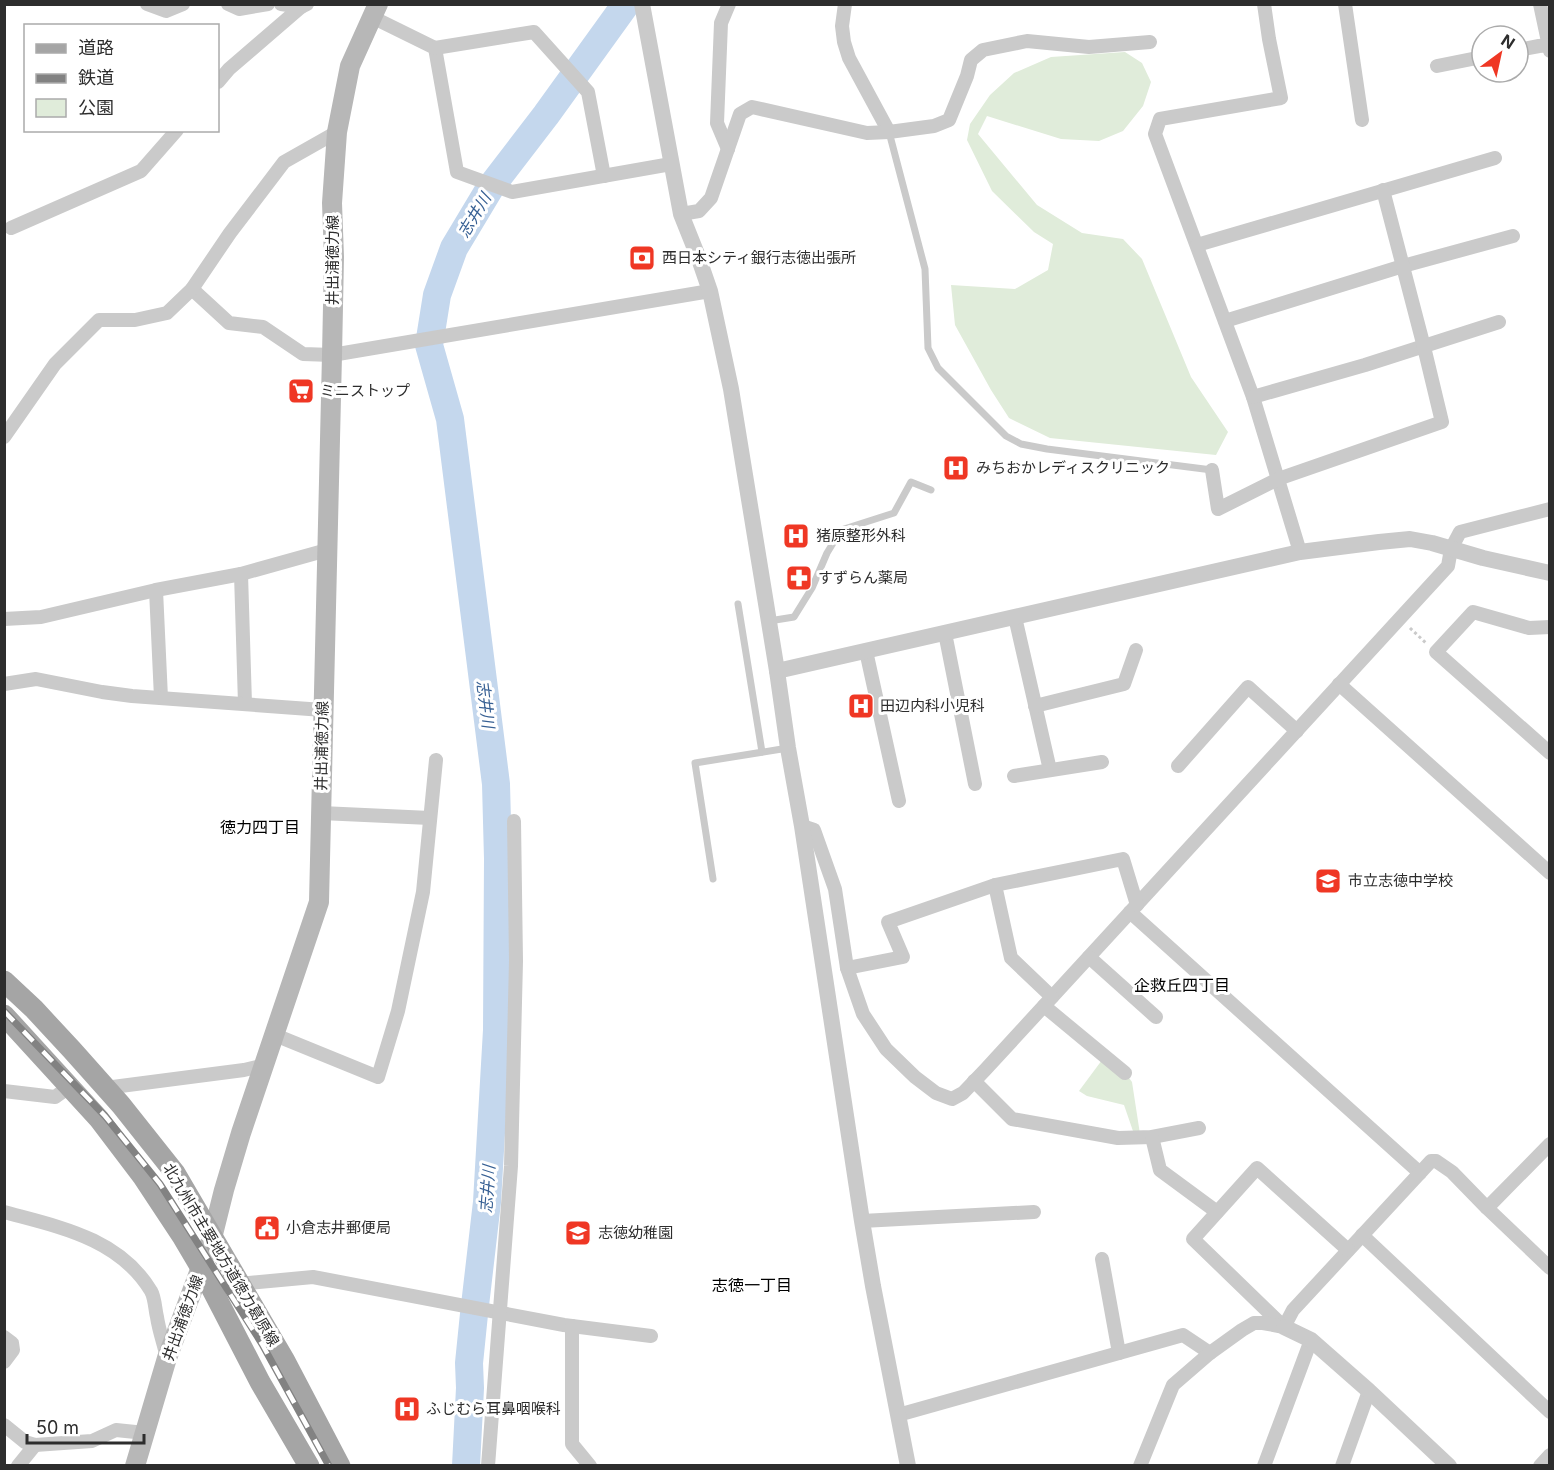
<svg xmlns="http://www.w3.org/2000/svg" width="1554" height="1470" viewBox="0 0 1554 1470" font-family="Inter,'Noto Sans JP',sans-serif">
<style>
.green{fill:#e0ecda}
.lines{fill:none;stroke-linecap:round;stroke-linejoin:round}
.river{stroke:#c4d7ed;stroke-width:28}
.path{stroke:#cacaca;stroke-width:3;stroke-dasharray:3 3;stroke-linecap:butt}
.service{stroke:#cacaca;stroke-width:7}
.minor{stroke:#cacaca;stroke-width:14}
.tertiary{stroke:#cacaca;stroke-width:16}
.secondary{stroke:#b7b7b7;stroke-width:20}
.primary{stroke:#a5a5a5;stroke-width:21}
.rail-casing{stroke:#828282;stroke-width:7}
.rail{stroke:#fff;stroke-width:4.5;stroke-dasharray:14;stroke-linecap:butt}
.labels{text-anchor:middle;stroke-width:6;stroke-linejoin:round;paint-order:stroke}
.poi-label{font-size:15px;fill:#2d2d2d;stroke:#fff;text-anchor:start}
.street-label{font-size:15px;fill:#2d2d2d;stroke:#fff}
.water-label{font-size:16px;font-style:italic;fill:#376094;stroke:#fff}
.neighbourhood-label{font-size:16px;fill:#000;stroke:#fff}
</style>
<rect width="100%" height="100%" fill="#fff"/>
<!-- green -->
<g class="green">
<polygon points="1125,52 1142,63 1151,82 1143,106 1123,131 1099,141 1061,139 987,116 978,134 1037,205 1082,233 1123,239 1142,259 1191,377 1228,432 1216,455 1050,438 1009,418 991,390 955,325 951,285 1015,289 1048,270 1053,244 1034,232 992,191 967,140 970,124 990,95 1014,73 1051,57"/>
<polygon points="1102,1060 1129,1078 1132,1082 1140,1134 1134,1134 1124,1105 1087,1096 1079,1091"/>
</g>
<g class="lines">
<!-- river -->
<polyline class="river" points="466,1466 470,1388 469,1363 474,1314 487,1202 497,1030 498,859 496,784 450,419 429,345 437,295 454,248 490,188 546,115 626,4"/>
<!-- path -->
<polyline class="path" points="1410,628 1427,644"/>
<!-- service -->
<g class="service">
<polyline points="889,132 925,269 928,348 938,368 1006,436 1021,444 1047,449 1212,470"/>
<polyline points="738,604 762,752"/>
<polyline points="769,621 794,617 812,588 827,553 841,530 894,513 911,482 931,490"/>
<polyline points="713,879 695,763 788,748"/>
</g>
<!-- minor -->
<g class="minor">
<polyline points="147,4 166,11 183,4"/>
<polyline points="228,4 239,9 268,4"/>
<polyline points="281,4 301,7"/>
<polyline points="845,4 842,26 844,42 849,58 889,132"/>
<polyline points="1264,4 1269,39 1281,98 1160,119 1155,134 1253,397 1300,552"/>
<polyline points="1345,4 1362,120"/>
<polyline points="1540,4 1550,51"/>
<polyline points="372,17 435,48 457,172 512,192 671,164"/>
<polyline points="435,48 534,32 588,92 604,176"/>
<polyline points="1518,50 1539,46 1550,45"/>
<polyline points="1437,66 1482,57"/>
<polyline points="218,82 229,69 301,7 307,4"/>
<polyline points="728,149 717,123 721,23 729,4"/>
<polyline points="681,214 699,211 711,198 740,114 752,107 867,133 889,132 934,126 949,120 967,76 971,60 983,50 1027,41 1089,47 1150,42"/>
<polyline points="11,228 141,171 177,130"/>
<polyline points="1197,245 1495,158"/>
<polyline points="192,289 229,323 263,327 303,354 332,355 710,291"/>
<polyline points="1225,321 1403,266 1513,236"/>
<polyline points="1253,397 1365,365 1499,322"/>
<polyline points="4,437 55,364 99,320 135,320 167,313 192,289 230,233 284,162 337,132"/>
<polyline points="1212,470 1218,509 1278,479 1442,422 1424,347 1383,190"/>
<polyline points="241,574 245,704"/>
<polyline points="156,590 161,698"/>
<polyline points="1015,617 1050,770"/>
<polyline points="4,619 41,617 156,590 241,574 327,550"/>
<polyline points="1550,627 1529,628 1473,612 1436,652 1550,753"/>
<polyline points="945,633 975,784"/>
<polyline points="866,651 899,801"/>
<polyline points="4,684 36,679 102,692 132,696 323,710"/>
<polyline points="1339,684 1550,873"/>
<polyline points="1035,706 1124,684 1136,650"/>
<polyline points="1178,766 1248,687 1297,731"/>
<polyline points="1014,776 1102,762"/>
<polyline points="321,813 430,818"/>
<polyline points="802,826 814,830 835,889 847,968 863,1014 886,1049 915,1077 936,1093 952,1099 963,1093 985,1070 1448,566 1451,549 1460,532 1550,509"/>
<polyline points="1130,912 1420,1173"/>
<polyline points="1089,957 1156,1017"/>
<polyline points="847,968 903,957 888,922 995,885"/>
<polyline points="1052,997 1011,958 995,885 1123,859 1137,905"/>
<polyline points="1044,1006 1125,1073"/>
<polyline points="275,1035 378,1077 398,1011 423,892 436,760"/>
<polyline points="974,1081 1012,1119 1118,1138 1152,1137 1199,1128"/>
<polyline points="105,1088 244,1070 265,1065"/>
<polyline points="4,1091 55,1097 69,1087"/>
<polyline points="1152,1137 1160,1170 1217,1212"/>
<polyline points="1487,1208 1550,1144"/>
<path d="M 4,1212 C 59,1227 119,1238 151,1291 C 155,1298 155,1309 157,1317 C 159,1331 164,1344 167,1358"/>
<polyline points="862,1221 1034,1212"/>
<polyline points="1362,1235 1550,1412"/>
<polyline points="1102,1259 1119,1353"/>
<polyline points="239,1284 313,1277 564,1325 651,1336"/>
<polyline points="572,1326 572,1444 590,1466"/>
<polyline points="1284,1327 1293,1310 1431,1161 1436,1161 1452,1172 1487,1208 1550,1268"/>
<polyline points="1284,1327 1193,1239 1257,1168 1348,1250"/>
<polyline points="4,1337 12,1343 13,1350 4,1362"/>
<polyline points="898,1415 1183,1335 1210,1353"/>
<polyline points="4,1425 25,1442 35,1445 92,1441 116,1430 145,1433"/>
<polyline points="18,1466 35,1445"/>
<polyline points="488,1466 511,1166 516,961 514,821"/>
<polyline points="1140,1466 1173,1385 1210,1353 1242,1330 1254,1323 1263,1323 1284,1327"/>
<polyline points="1264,1466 1311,1340"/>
<polyline points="1342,1466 1369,1391"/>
<polyline points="1540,1466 1550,1455"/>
</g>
<!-- tertiary -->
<g class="tertiary">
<polyline points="642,4 681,214 699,259 710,291 731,389 777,671 788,748 802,826 862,1221 873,1286 908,1466"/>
<polyline points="777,671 1300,552 1379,542 1410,539 1432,543 1483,558 1550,573"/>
<polyline points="1284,1327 1311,1340 1369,1391 1449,1466"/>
</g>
<!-- secondary -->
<polyline class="secondary" points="135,1466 167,1358 212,1238 224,1190 241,1133 319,902 332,355 334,257 332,203 337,132 350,66 378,4"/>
<!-- primary -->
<g class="primary">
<polyline points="4,981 34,1009 72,1050 121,1105 175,1173 285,1361 340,1466"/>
<polyline points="4,1015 99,1119 143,1177 182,1236 201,1268 260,1382 309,1466"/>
</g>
<defs>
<polyline id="rail" points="4,1011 105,1116 160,1184 262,1344 329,1466"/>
</defs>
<!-- rail casing -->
<use href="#rail" class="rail-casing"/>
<!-- rail -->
<use href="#rail" class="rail"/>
</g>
<!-- icons -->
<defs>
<symbol id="bank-square" viewBox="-11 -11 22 22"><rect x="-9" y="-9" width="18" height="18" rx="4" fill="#ef3724" stroke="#fff"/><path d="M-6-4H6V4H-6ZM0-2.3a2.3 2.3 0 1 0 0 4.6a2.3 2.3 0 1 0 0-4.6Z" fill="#fff"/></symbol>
<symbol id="supermarket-square" viewBox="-11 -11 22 22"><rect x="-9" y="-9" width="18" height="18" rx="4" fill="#ef3724" stroke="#fff"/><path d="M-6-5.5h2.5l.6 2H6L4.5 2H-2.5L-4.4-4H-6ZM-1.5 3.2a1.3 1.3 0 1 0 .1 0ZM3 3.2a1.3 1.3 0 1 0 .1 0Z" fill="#fff"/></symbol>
<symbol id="hospital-square" viewBox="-11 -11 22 22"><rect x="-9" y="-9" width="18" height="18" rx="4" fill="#ef3724" stroke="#fff"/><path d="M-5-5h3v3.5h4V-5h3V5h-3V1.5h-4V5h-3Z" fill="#fff"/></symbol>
<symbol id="pharmacy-square" viewBox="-11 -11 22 22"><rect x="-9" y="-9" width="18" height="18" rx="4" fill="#ef3724" stroke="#fff"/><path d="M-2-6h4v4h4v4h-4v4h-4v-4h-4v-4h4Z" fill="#fff"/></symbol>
<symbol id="school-square" viewBox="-11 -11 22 22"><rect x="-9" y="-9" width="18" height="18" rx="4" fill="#ef3724" stroke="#fff"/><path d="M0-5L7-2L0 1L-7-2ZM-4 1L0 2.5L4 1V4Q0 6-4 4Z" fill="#fff"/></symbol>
<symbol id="civic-square" viewBox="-11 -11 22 22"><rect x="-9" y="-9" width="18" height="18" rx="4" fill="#ef3724" stroke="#fff"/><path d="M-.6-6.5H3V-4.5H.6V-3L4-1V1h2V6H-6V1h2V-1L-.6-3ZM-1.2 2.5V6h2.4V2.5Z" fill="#fff"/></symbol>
</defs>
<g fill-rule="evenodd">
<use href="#bank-square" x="627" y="243" width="30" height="30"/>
<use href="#supermarket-square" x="286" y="376" width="30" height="30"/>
<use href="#hospital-square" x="941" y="453" width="30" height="30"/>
<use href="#hospital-square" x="781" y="521" width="30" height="30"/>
<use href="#pharmacy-square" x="784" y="563" width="30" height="30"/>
<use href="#hospital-square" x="846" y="691" width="30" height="30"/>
<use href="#school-square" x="1313" y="866" width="30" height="30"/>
<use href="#civic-square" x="252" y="1213" width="30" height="30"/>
<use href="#school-square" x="563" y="1218" width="30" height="30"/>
<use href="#hospital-square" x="392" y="1394" width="30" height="30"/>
</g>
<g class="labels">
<!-- poi labels -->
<g class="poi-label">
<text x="662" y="263">西日本シティ銀行志徳出張所</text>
<text x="320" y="396">ミニストップ</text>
<text x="976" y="473">みちおかレディスクリニック</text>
<text x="816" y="541">猪原整形外科</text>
<text x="818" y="583">すずらん薬局</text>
<text x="880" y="711">田辺内科小児科</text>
<text x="1348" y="886">市立志徳中学校</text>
<text x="286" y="1233">小倉志井郵便局</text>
<text x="598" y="1238">志徳幼稚園</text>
<text x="426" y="1414">ふじむら耳鼻咽喉科</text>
</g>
<!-- street labels -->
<g class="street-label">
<text transform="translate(333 260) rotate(-90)" y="5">井出浦徳力線</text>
<text transform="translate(322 746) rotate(-89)" y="5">井出浦徳力線</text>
<text transform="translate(221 1255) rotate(59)" y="5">北九州市主要地方道徳力葛原線</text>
<text transform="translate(183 1318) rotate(-70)" y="5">井出浦徳力線</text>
</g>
<!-- water labels -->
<g class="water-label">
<text transform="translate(474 215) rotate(-59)" y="6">志井川</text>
<text transform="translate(486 704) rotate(83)" y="6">志井川</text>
<text transform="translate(487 1189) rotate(-86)" y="6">志井川</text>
</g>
<!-- neighbourhood labels -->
<g class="neighbourhood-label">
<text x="260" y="833">徳力四丁目</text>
<text x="1182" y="991">企救丘四丁目</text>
<text x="752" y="1291">志徳一丁目</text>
</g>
</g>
<!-- border -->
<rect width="1554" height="1470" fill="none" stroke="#2d2d2d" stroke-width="12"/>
<!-- legend -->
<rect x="24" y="24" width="195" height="108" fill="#ffffff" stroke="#ababab" stroke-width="1.5"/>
<rect x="36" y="44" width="30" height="9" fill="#a5a5a5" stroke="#ababab" stroke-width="1.5"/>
<text x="78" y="54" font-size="18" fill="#2d2d2d">道路</text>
<rect x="36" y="74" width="30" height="9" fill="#828282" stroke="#ababab" stroke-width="1.5"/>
<text x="78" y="84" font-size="18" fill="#2d2d2d">鉄道</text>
<rect x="36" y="99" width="30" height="18" fill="#e0ecda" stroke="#ababab" stroke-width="1.5"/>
<text x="78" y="114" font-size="18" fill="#2d2d2d">公園</text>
<!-- north arrow -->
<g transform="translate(1500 54) rotate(33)"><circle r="28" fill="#ffffff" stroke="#ababab" stroke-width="1.5"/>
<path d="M0-4.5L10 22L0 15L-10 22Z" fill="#ef3724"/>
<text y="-9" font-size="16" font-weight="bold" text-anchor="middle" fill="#2d2d2d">N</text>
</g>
<!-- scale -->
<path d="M27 1434v9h117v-9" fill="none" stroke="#2d2d2d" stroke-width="3"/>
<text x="36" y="1434" font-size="18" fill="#2d2d2d" stroke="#ffffff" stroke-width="4.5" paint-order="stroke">50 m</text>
</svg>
